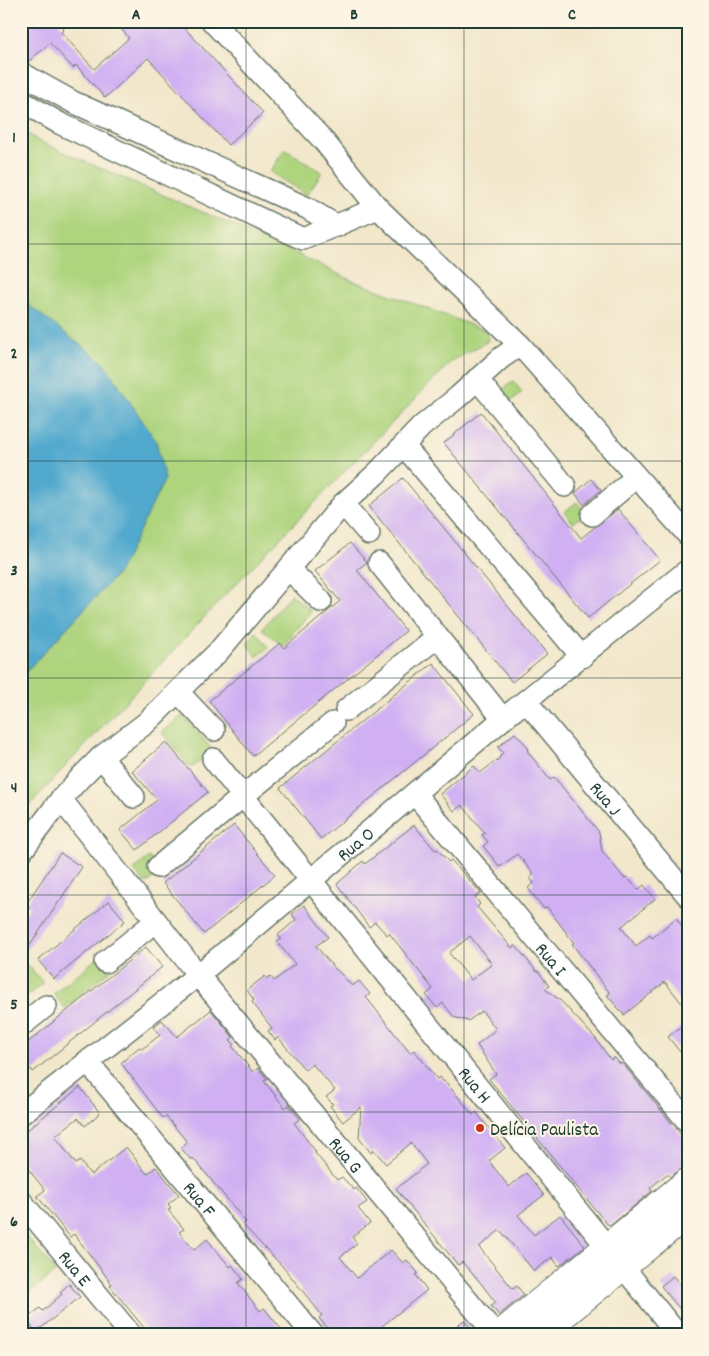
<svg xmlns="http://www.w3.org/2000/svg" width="709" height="1356" viewBox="0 0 709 1356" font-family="Dekko,sans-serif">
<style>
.green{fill:#aed47e;stroke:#668859}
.water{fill:#51a9ce;stroke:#387381}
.building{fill:#d0b0f3;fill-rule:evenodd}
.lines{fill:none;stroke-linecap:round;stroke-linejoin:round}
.minor-casing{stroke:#697869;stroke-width:24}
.major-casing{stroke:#697869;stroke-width:30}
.minor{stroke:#fff;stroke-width:21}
.major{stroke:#fff;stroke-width:28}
.grid{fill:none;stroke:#1f3d34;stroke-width:1;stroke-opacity:0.55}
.poi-dot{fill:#c8321e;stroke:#fcf5e5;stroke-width:2}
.labels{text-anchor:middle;stroke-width:4;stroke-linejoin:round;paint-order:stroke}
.street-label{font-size:19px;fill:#1f3d34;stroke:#fcf5e5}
.poi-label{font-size:19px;fill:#1f3d34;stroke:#fcf5e5;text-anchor:start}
.neatline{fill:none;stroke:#1f3d34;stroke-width:2}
.grid-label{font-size:16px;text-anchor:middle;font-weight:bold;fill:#1f3d34}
</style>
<rect width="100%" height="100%" fill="#fcf5e5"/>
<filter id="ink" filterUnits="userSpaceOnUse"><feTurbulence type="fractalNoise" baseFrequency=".02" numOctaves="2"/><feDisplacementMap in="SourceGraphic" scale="10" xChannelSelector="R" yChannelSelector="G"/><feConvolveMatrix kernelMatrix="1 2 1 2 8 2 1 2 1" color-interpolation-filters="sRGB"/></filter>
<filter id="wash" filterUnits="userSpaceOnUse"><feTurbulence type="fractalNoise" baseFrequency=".0096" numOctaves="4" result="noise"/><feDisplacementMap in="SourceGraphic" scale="20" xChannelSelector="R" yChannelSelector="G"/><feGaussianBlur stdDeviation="1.12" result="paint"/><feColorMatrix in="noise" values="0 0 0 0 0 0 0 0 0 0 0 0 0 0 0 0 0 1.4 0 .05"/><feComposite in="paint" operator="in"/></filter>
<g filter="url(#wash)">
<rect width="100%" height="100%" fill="#f2e7cb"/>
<!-- green -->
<g class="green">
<polygon points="21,128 38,141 276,244 351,280 487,331 488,341 452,361 225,595 36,798 21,817 21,677 119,572 28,303 21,299"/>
<polygon points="285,149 322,172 307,195 270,172"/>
<polygon points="513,381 522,392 510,402 501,391"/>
<polygon points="577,502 586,513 573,523 564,512"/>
<polygon points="291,594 311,611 283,646 262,629"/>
<polygon points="256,632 269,647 257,657 247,644"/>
<polygon points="183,715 213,751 191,768 162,733"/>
<polygon points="149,857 161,871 146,884 134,870"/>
<polygon points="100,956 111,969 65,1008 53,994"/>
<polygon points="27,964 43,983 21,1001 21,973"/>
<polygon points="23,1232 56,1272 21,1299 21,1233"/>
</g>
<!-- water -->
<polygon class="water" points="21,299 104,363 156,441 165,479 119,572 21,677"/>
<g id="blocks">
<!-- building -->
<g class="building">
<polygon points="31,21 57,21 64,29 61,32 94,69 129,38 114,21 178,21 263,113 228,145 148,58 105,98 76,65 73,68 50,43 29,61 21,53 21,30"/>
<polygon points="481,412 581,538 618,509 660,560 588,618 444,443"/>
<polygon points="403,478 547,654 512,682 369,506"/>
<polygon points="591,479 601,490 584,505 575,493"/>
<polygon points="350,543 367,562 357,570 406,631 253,756 209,701 280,643 284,648 340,601 315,571"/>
<polygon points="433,663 474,714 321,839 280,788"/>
<polygon points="515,733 527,746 528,752 550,780 554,777 599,832 602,851 620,873 624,878 627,877 638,890 644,885 655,899 621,927 636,946 650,935 652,938 676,918 682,926 688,922 688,1011 665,982 624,1015 607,995 610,993 572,944 574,943 547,907 544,909 528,888 534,883 530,878 534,874 517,854 500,867 483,846 488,842 482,835 485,833 462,805 454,811 440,794 474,766 480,773 500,758 499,757 503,753 498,747"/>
<polygon points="166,742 208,792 137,850 120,830 157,800 132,771"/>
<polygon points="234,825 275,875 204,934 163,883"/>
<path d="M 414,825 L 435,850 L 437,849 L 449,862 L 451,860 L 481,893 L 475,897 L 480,904 L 477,907 L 512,948 L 515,945 L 537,972 L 538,971 L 549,986 L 545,989 L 560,1000 L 596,1039 L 611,1060 L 614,1057 L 620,1064 L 622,1063 L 688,1143 L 688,1165 L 670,1177 L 667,1174 L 650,1188 L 652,1191 L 611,1225 L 607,1224 L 489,1079 L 496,1074 L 477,1045 L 496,1029 L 482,1011 L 468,1021 L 454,1017 L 443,1003 L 437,1008 L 426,995 L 433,989 L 389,933 L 387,935 L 375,922 L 369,927 L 337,884 L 363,861 L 365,864 ZM 470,936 L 492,964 L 471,980 L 449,953 Z"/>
<polygon points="60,853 82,867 21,959 21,920 30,907 26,904"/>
<polygon points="109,901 125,921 54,979 38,960"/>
<polygon points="304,905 328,937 316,946 334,968 340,973 352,986 359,981 370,994 366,997 410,1053 414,1050 437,1079 440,1077 444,1082 445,1081 473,1115 476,1112 505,1148 489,1161 509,1187 526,1173 544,1195 518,1215 534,1235 560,1215 585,1246 559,1266 552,1257 534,1271 500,1230 479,1247 513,1289 517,1286 524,1295 499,1315 491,1306 496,1303 480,1282 462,1262 458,1265 396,1189 427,1164 411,1143 386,1164 374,1150 371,1153 359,1137 361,1107 343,1122 330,1106 333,1104 326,1097 335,1090 312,1064 305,1070 278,1037 275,1040 268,1031 272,1028 252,1002 254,1000 247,990 265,976 267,979 270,976 274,981 295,964 277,942 281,939 278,935 296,920 292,914"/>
<polygon points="146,947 162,967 33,1072 31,1069 21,1076 21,1048"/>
<polygon points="211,1010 233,1037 230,1040 234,1044 232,1046 253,1072 258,1068 267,1079 264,1081 285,1108 288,1105 300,1119 294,1123 316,1152 315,1153 337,1180 342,1177 354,1190 356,1188 367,1202 358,1208 370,1223 352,1237 357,1244 340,1257 357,1278 391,1250 403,1263 407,1260 418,1273 416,1275 427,1290 371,1335 333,1335 319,1318 322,1315 283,1267 243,1225 246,1222 193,1158 191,1160 181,1148 187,1142 166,1116 163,1118 121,1063 139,1047 142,1049 160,1035 153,1027 162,1020 177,1037"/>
<polygon points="688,1021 688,1046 680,1052 668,1037"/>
<polygon points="80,1087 100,1113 85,1126 78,1118 55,1136 76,1164 80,1161 91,1175 126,1147 147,1174 156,1167 179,1195 168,1204 171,1208 168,1210 184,1229 179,1232 194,1250 207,1239 230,1267 232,1265 243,1279 238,1283 260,1311 264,1308 281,1329 276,1335 150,1335 110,1286 112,1284 74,1234 70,1237 37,1196 45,1190 21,1160 21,1135"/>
<polygon points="673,1276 688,1294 688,1319 661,1286"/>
<polygon points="69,1284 80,1297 36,1332 26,1319 40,1308 43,1311 62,1294 60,1292"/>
<polygon points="464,1320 476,1335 445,1335"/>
</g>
</g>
</g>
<g filter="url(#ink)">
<use href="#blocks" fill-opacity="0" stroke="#697869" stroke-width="1"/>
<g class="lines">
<defs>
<g id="minor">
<polyline points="212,21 322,139 378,208 520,345"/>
<polyline points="21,73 73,102 307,208 337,226"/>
<polyline points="21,101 59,123 303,239 378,208"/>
<polyline points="477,379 565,486"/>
<polyline points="404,446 582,657"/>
<polyline points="343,504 369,534"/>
<polyline points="592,515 636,477"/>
<polyline points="379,563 503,719"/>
<polyline points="289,569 321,601"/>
<polyline points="178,692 214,730"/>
<path id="s1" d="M 526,701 L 688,896"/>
<polyline points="346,710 437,637"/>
<polyline points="101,757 134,797"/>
<path id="s2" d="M 213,759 L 678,1335"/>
<path id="s3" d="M 415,794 L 688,1122"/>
<path id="s4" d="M 61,799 L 198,975 L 496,1335"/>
<polyline points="21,852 61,799 81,777 101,757 146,723 218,652 343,504 376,474 422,426 458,397 501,358 520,345 688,535"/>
<polyline points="158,867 243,796 333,723"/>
<polyline points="105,962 156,921"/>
<polyline points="21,1026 46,1006"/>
<path id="s5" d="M 87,1061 L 313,1335"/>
<path id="s6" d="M 21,1114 L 198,975 L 503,719 L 688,570"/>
<path id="s7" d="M 21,1201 L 131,1335"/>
</g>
<g id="major">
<polyline points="500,1335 688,1182"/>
<polyline points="538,1335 688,1213"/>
</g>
</defs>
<!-- minor casing -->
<use href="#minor" class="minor-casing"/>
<!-- major casing -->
<use href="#major" class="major-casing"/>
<!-- minor -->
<use href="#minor" class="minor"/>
<!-- major -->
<use href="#major" class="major"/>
</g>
</g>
<!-- grid -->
<path class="grid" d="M 246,21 L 246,1335M 464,21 L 464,1335M 21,244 L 688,244M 21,461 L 688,461M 21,678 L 688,678M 21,895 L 688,895M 21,1112 L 688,1112"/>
<!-- markers -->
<circle class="poi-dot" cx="480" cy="1128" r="5"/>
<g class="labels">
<!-- street labels -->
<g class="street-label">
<text dy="7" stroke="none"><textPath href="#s1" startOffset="126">Rua J</textPath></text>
<text dy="7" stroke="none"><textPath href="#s6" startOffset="430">Rua O</textPath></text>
<text dy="7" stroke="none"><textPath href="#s3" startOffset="214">Rua I</textPath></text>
<text dy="7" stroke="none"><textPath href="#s2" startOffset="418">Rua H</textPath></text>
<text dy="7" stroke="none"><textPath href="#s4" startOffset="456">Rua G</textPath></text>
<text dy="7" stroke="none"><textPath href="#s5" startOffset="178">Rua F</textPath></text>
<text dy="7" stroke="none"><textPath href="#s7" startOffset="86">Rua E</textPath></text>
</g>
<!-- poi labels -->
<g class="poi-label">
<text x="490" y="1135">Delícia Paulista</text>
</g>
</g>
<!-- margin -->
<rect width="709" height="1356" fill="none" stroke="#fcf5e5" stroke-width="55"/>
<rect x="28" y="28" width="654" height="1300" class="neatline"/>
<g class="grid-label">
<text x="136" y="19">A</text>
<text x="354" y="19">B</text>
<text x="572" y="19">C</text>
<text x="14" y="142">1</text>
<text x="14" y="358">2</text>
<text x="14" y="575">3</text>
<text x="14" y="792">4</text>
<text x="14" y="1009">5</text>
<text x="14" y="1226">6</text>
</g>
</svg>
